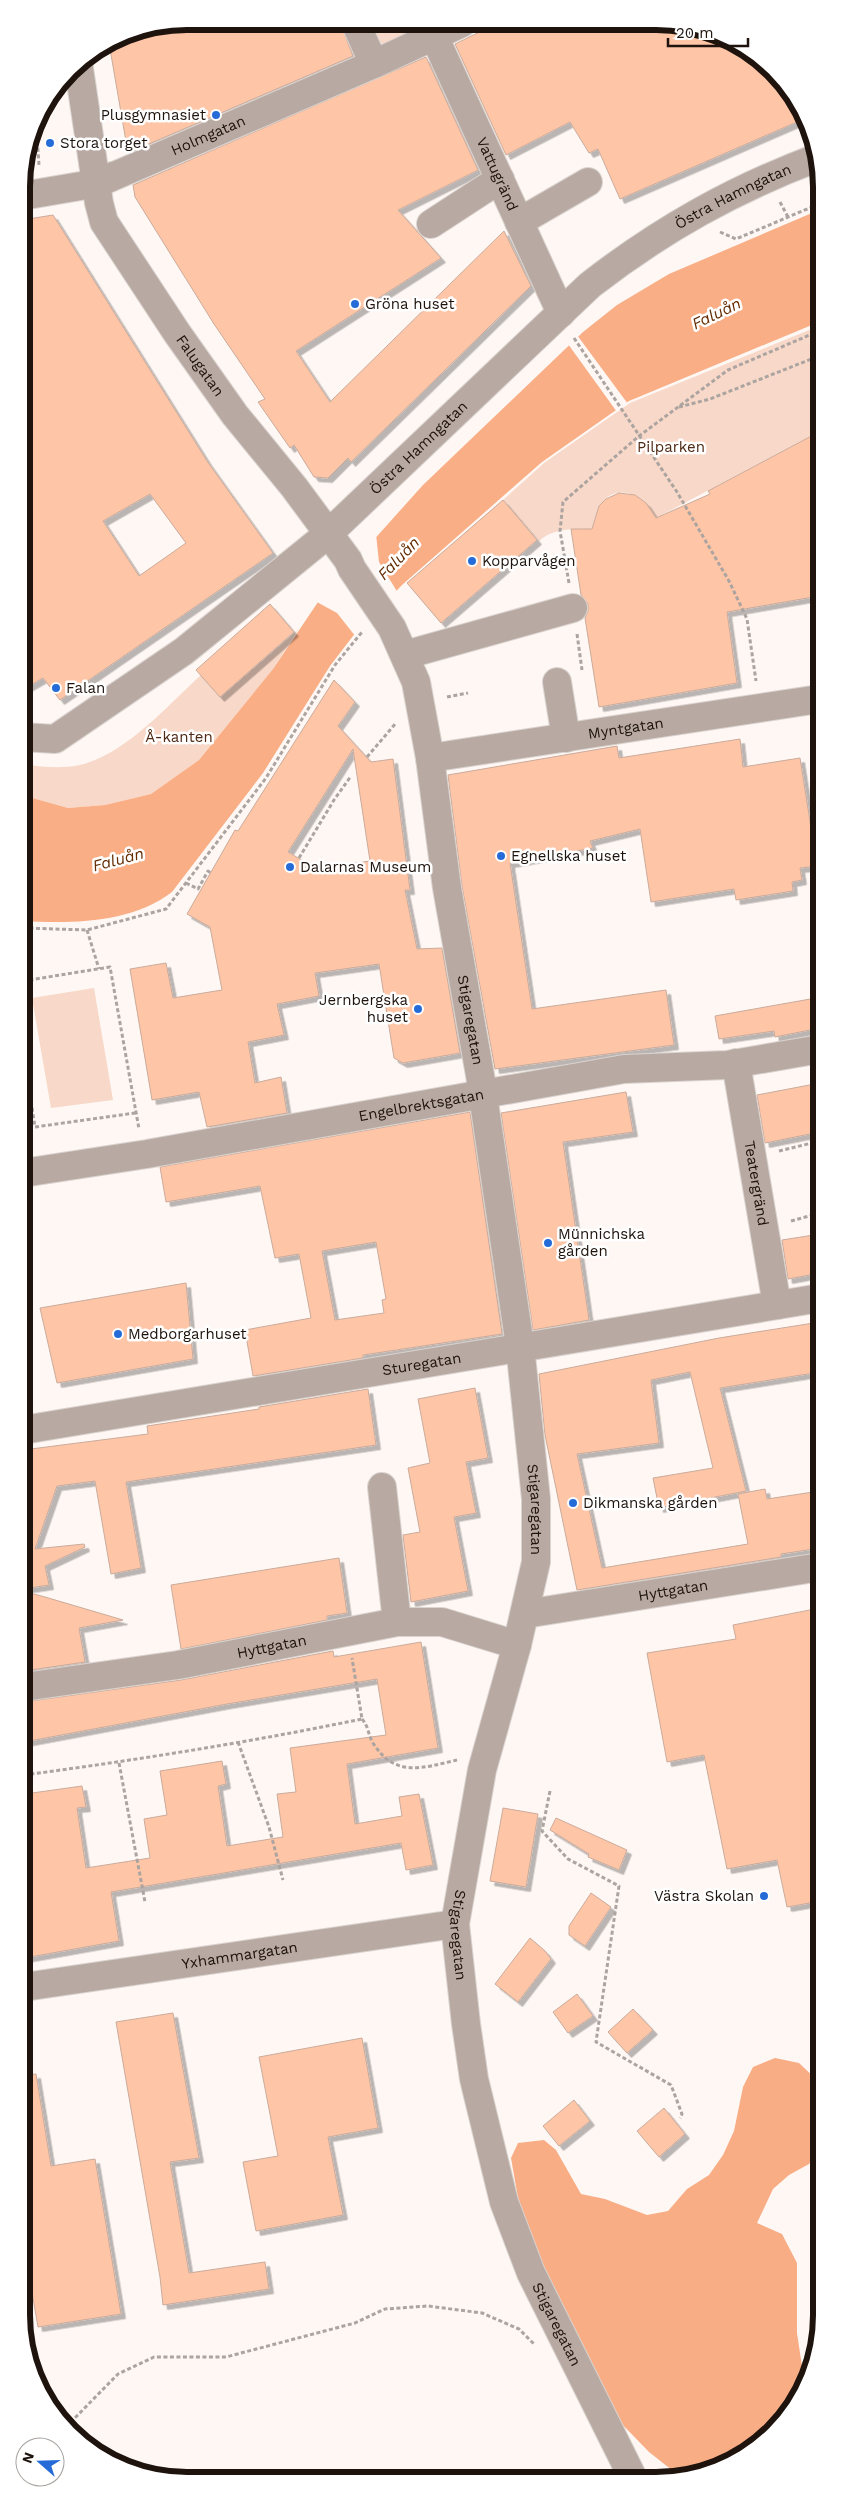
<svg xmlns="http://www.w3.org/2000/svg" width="843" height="2502" viewBox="0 0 843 2502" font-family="'Work Sans',sans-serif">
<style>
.green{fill:#f8d8c8}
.forest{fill:#f8ad85}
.water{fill:#f9ae85}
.pier{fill:#fef7f4}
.building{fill:#ffc5a7;stroke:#caab9b;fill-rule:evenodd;filter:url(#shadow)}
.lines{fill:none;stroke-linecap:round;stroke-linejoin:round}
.minor-casing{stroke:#dad3cf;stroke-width:30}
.path{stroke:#aca4a0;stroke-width:3;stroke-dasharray:4 2.5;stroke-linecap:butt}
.minor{stroke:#b8aaa3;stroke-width:28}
.poi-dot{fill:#266cd8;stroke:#fff;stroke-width:2}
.labels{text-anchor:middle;stroke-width:5;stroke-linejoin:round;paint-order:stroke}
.poi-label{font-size:15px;fill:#1e130d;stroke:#fff;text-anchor:start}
.street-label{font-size:15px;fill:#1e130d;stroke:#fff}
.park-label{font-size:15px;fill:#4e2914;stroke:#fff}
.water-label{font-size:16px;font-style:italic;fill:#642b01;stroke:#fff}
.rim{fill:none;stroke:#1e130d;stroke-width:6}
</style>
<defs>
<filter id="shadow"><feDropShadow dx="4.5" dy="4.5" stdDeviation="0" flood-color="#0004"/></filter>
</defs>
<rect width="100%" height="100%" fill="#fef7f4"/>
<!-- green -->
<g class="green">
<polygon points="371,22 434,23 383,47"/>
<path d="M 819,326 L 819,432 L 656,518 C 635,481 597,484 594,529 C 575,529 554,527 539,541 L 503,500 L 544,463 L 630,403 Z"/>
<path d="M 298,630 L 273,669 L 199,760 L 151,794 L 105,805 L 68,808 L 22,795 L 22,764 C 40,767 63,769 80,765 C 126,754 167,706 201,675 L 220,697 Z"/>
<polygon points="94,988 113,1100 51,1108 32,998"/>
</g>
<!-- forest -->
<polygon class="forest" points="775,2058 799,2063 819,2082 821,2145 809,2164 789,2175 773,2189 757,2223 782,2234 797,2263 797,2333 805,2386 781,2424 739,2458 689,2478 682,2478 649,2452 619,2421 563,2311 522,2221 511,2158 518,2143 544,2140 556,2150 581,2194 605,2199 647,2215 668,2211 687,2189 709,2175 723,2155 734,2131 743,2087 753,2067"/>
<!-- water -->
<path class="water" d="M 819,210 L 819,322 L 629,401 L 542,462 L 402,585 L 353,636 L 330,666 L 263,773 L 172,892 C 132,923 71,924 23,921 L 22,795 L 68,808 L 105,805 L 151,794 L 199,760 L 273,669 L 318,602 L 423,485 L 583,332 L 617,305 L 669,274 Z"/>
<!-- pier -->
<g class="pier">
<polygon points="577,335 628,404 617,412 568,344"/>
<polygon points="376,534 379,562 398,593 356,637 337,613 315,601"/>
</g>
<!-- building -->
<g class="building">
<polygon points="187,21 340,22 353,56 128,153 109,43 124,34"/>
<polygon points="498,23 689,24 739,43 774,70 806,118 620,199 598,149 589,153 570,122 506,155 455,44"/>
<polygon points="426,57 478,170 398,210 441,258 296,351 330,402 504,231 531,286 351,462 348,458 328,478 314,477 294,445 290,448 258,402 265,399 214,324 135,197 133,185"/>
<path d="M 53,215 L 207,461 L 273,553 L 60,700 L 43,678 L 22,690 L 22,220 ZM 150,494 L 186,543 L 139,576 L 103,521 Z"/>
<polygon points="819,432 819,596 727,612 737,683 599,707 585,618 588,611 588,604 581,595 571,529 592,529 599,506 606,499 619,493 635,495 646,503 656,518 710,494 708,491"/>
<polygon points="503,500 537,540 441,623 407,583"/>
<polygon points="270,604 294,632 220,697 196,670"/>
<path d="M 334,680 L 355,702 L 338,726 L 371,762 L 393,759 L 410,890 L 405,890 L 417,949 L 442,948 L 460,1053 L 403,1063 L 394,1058 L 379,964 L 315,973 L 319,996 L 277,1004 L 284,1035 L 248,1042 L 255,1083 L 281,1077 L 287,1113 L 207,1127 L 199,1092 L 152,1100 L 130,969 L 166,963 L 173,998 L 222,990 L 210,927 L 187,914 L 235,830 L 238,831 ZM 353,749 L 370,861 L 317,869 L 288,852 Z"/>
<polygon points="740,739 743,767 800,758 817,866 800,868 802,880 792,882 793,891 736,900 734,889 651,902 640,829 590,841 593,848 510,863 532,1009 666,990 674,1045 495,1069 462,886 448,775 617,746 619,758"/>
<polygon points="816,998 820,1028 775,1037 774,1031 719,1039 715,1016"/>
<polygon points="820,1083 820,1132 765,1143 757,1095"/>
<polygon points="626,1092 633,1132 563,1142 589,1320 533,1330 501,1113"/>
<path d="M 470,1112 L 502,1334 L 363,1355 L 363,1358 L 253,1376 L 245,1330 L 311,1318 L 299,1254 L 275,1258 L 260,1186 L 166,1202 L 160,1167 ZM 376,1242 L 386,1299 L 382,1300 L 384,1313 L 335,1320 L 322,1251 Z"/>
<polygon points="820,1234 820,1273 788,1279 782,1240"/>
<polygon points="186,1283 193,1359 57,1383 40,1308"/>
<polygon points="820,1322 820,1372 720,1388 746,1491 659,1508 653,1478 713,1468 690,1372 651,1380 659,1443 577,1454 602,1568 748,1544 738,1494 765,1489 767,1499 820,1491 820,1548 781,1554 781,1557 577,1590 545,1435 539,1374 719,1338"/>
<polygon points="475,1388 488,1458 466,1462 476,1513 454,1517 468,1591 411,1602 403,1535 420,1532 408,1468 430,1463 418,1399"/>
<polygon points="368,1389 376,1445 126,1482 141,1568 111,1574 95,1481 57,1486 35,1549 84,1544 85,1547 45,1566 49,1585 23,1589 23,1450 148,1434 147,1426 259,1409 259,1407"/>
<polygon points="339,1558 347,1613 327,1616 327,1620 181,1649 171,1585"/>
<polygon points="23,1591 45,1597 123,1620 79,1628 85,1662 24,1671"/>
<polygon points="820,1608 821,1901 787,1907 777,1860 727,1869 704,1755 667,1762 647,1653 736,1639 733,1625"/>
<polygon points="421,1642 438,1748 347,1764 355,1824 402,1816 399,1797 419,1794 433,1865 406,1870 401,1843 111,1892 119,1941 24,1958 24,1835 31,1834 25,1794 82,1786 86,1807 77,1808 86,1868 150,1858 144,1819 167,1815 160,1771 222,1761 226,1784 218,1786 227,1846 283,1837 277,1794 296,1792 290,1748 386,1735 377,1679 227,1704 24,1742 24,1702 181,1680 333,1651 334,1657"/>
<polygon points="503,1808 538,1814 526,1887 490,1881"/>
<polygon points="556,1818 627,1850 619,1870 588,1857 589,1854 550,1830"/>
<polygon points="591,1893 611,1907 585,1946 569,1935 569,1926"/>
<polygon points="530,1938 545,1951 551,1959 518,2002 495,1984"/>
<polygon points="577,1994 593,2016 568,2033 553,2012"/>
<polygon points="633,2009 653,2030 627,2053 608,2032"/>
<polygon points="173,2013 199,2158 170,2162 189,2273 265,2262 269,2289 163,2305 160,2277 116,2022"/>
<polygon points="362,2038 378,2128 328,2137 343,2215 256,2231 243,2162 278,2156 259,2057"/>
<polygon points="36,2074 51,2166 95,2159 121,2314 38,2327 24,2246 24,2075"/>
<polygon points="574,2100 590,2121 559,2146 543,2126"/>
<polygon points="664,2108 685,2134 659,2157 637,2131"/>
</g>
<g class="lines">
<defs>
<g id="minor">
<polyline points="355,22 374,64"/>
<path id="s1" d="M 434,36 L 561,313"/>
<path id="s2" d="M 78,62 L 99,203 L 104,222 L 177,333 L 235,415 L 294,487 L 348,560 L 352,569 L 392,628 L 416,682 L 430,758 L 447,888 L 480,1075 L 520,1346 L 536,1499 L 536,1562 L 517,1645 L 482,1770 L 455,1924 L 466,2024 L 474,2079 L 504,2202 L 531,2273 L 633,2478"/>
<path id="s3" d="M 98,183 L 374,64 L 462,23"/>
<polyline points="22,196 98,183 113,176"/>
<polyline points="519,222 588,182"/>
<polyline points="431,224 500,179"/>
<polyline points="405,655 573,608"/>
<polyline points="557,682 566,738"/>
<path id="s4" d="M 22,737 L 55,739 L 184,651 L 328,534 L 590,285 C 662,229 734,189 819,157"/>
<path id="s5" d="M 430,758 L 819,699"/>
<path id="s6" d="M 736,1063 L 777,1305"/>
<path id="s7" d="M 23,1173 L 147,1154 L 624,1069 L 727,1065 L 820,1049"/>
<path id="s8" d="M 23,1430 L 820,1298"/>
<polyline points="382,1487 397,1622"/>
<path id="s9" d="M 525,1614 L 820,1567"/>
<path id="s10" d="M 24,1687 L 178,1665 L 397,1622 L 442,1622 L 517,1645"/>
<path id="s11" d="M 24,1987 L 455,1924"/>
</g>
</defs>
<!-- minor casing -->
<use href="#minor" class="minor-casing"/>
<!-- path -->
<g class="path">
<polyline points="36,122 39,165"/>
<polyline points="780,202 788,217"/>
<polyline points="720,232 736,239 819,204"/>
<polyline points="574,338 677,492 729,581 747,619 756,681"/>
<polyline points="679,407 710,399 819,356"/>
<polyline points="569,583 560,531 563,502 639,436 728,370 819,331"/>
<polyline points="577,634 582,670"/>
<polyline points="447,697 468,693"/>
<polyline points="367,757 396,723"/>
<polyline points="299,858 334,800 351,776"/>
<polyline points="186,883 198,889 208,871 211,873"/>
<polyline points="23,928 87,930 166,909 266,778 335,665 362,632"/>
<polyline points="87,930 99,969"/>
<polyline points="23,981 110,967 139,1129"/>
<polyline points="23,1050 35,1127 135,1113"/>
<polyline points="779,1151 820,1141"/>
<polyline points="791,1221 820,1213"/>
<path d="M 362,1719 C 369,1727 368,1735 373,1743 C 395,1778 422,1768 457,1760"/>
<polyline points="238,1742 269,1827 283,1880"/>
<polyline points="119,1763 145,1902"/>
<path d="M 24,1775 C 137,1760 250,1742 362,1719 L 352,1658"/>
<polyline points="550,1791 542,1831 568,1859 619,1886 596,2042 671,2085 682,2114 680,2118"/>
<polyline points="66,2427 118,2374 154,2357 226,2357 355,2323 385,2309 428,2306 482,2313 519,2329 534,2344"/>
</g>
<!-- minor -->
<use href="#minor" class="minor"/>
</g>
<!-- markers -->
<g class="poi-dot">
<circle cx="216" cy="115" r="5"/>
<circle cx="50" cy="143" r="5"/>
<circle cx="355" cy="304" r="5"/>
<circle cx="472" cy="561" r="5"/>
<circle cx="56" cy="688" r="5"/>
<circle cx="501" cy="856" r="5"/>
<circle cx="290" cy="867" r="5"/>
<circle cx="418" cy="1009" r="5"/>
<circle cx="548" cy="1243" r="5"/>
<circle cx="118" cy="1334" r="5"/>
<circle cx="573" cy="1503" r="5"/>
<circle cx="764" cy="1896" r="5"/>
</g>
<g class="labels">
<!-- poi labels -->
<g class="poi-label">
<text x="206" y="120" text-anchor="end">Plusgymnasiet</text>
<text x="60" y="148">Stora torget</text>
<text x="365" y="309">Gröna huset</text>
<text x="482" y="566">Kopparvågen</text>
<text x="66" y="693">Falan</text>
<text x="511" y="861">Egnellska huset</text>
<text x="300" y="872">Dalarnas Museum</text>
<text x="408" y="1005" text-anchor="end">Jernbergska<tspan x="408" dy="17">huset</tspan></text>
<text x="558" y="1239">Münnichska<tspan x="558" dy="17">gården</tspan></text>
<text x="128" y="1339">Medborgarhuset</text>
<text x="583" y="1508">Dikmanska gården</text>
<text x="754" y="1901" text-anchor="end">Västra Skolan</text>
</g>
<!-- street labels -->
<g class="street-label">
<text dy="5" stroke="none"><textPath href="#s3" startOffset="120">Holmgatan</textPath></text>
<text dy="5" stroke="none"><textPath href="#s1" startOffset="152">Vattugränd</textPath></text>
<text dy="5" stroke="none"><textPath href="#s4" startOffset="905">Östra Hamngatan</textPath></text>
<text dy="5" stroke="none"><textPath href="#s2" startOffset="335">Falugatan</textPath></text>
<text dy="5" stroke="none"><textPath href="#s4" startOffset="500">Östra Hamngatan</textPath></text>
<text dy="5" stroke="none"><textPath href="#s5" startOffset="198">Myntgatan</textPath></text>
<text dy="5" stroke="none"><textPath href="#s2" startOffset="1062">Stigaregatan</textPath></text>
<text dy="5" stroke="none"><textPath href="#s7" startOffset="404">Engelbrektsgatan</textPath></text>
<text dy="5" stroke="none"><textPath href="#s6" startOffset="122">Teatergränd</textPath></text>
<text dy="5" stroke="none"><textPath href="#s8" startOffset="404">Sturegatan</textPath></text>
<text dy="5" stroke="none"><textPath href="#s2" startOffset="1556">Stigaregatan</textPath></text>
<text dy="5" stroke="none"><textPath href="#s9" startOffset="150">Hyttgatan</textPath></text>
<text dy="5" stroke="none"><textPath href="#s10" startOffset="251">Hyttgatan</textPath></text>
<text dy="5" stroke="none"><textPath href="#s2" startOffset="1991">Stigaregatan</textPath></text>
<text dy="5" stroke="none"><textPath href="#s11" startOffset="218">Yxhammargatan</textPath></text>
<text dy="5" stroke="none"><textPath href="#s2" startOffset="2396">Stigaregatan</textPath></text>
</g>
<!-- park labels -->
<g class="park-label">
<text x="671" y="452">Pilparken</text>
<text x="179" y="742">Å-kanten</text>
</g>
<!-- water labels -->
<g class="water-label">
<text transform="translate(716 313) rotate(-26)" y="6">Faluån</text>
<text transform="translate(398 558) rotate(-46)" y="6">Faluån</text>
<text transform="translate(118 859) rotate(-15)" y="6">Faluån</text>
</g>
</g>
<!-- crop -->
<path d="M0 0H843V2502H0ZM187 30H656A157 157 0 0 1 813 187V2315A157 157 0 0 1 656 2472H187A157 157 0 0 1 30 2315V187A157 157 0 0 1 187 30Z" fill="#fff" fill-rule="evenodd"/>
<path class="rim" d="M187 30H656A157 157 0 0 1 813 187V2315A157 157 0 0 1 656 2472H187A157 157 0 0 1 30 2315V187A157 157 0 0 1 187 30Z"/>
<!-- north arrow -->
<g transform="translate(40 2462) rotate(290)"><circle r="24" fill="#ffffff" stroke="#a5a19e"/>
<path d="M0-4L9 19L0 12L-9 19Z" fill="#266cd8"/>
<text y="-8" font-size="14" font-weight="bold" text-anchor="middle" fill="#1e130d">N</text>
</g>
<!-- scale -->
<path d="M668 38v8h80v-8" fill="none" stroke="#1e130d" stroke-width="2.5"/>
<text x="676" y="38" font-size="15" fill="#1e130d" stroke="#ffffff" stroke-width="4" paint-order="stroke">20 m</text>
</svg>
